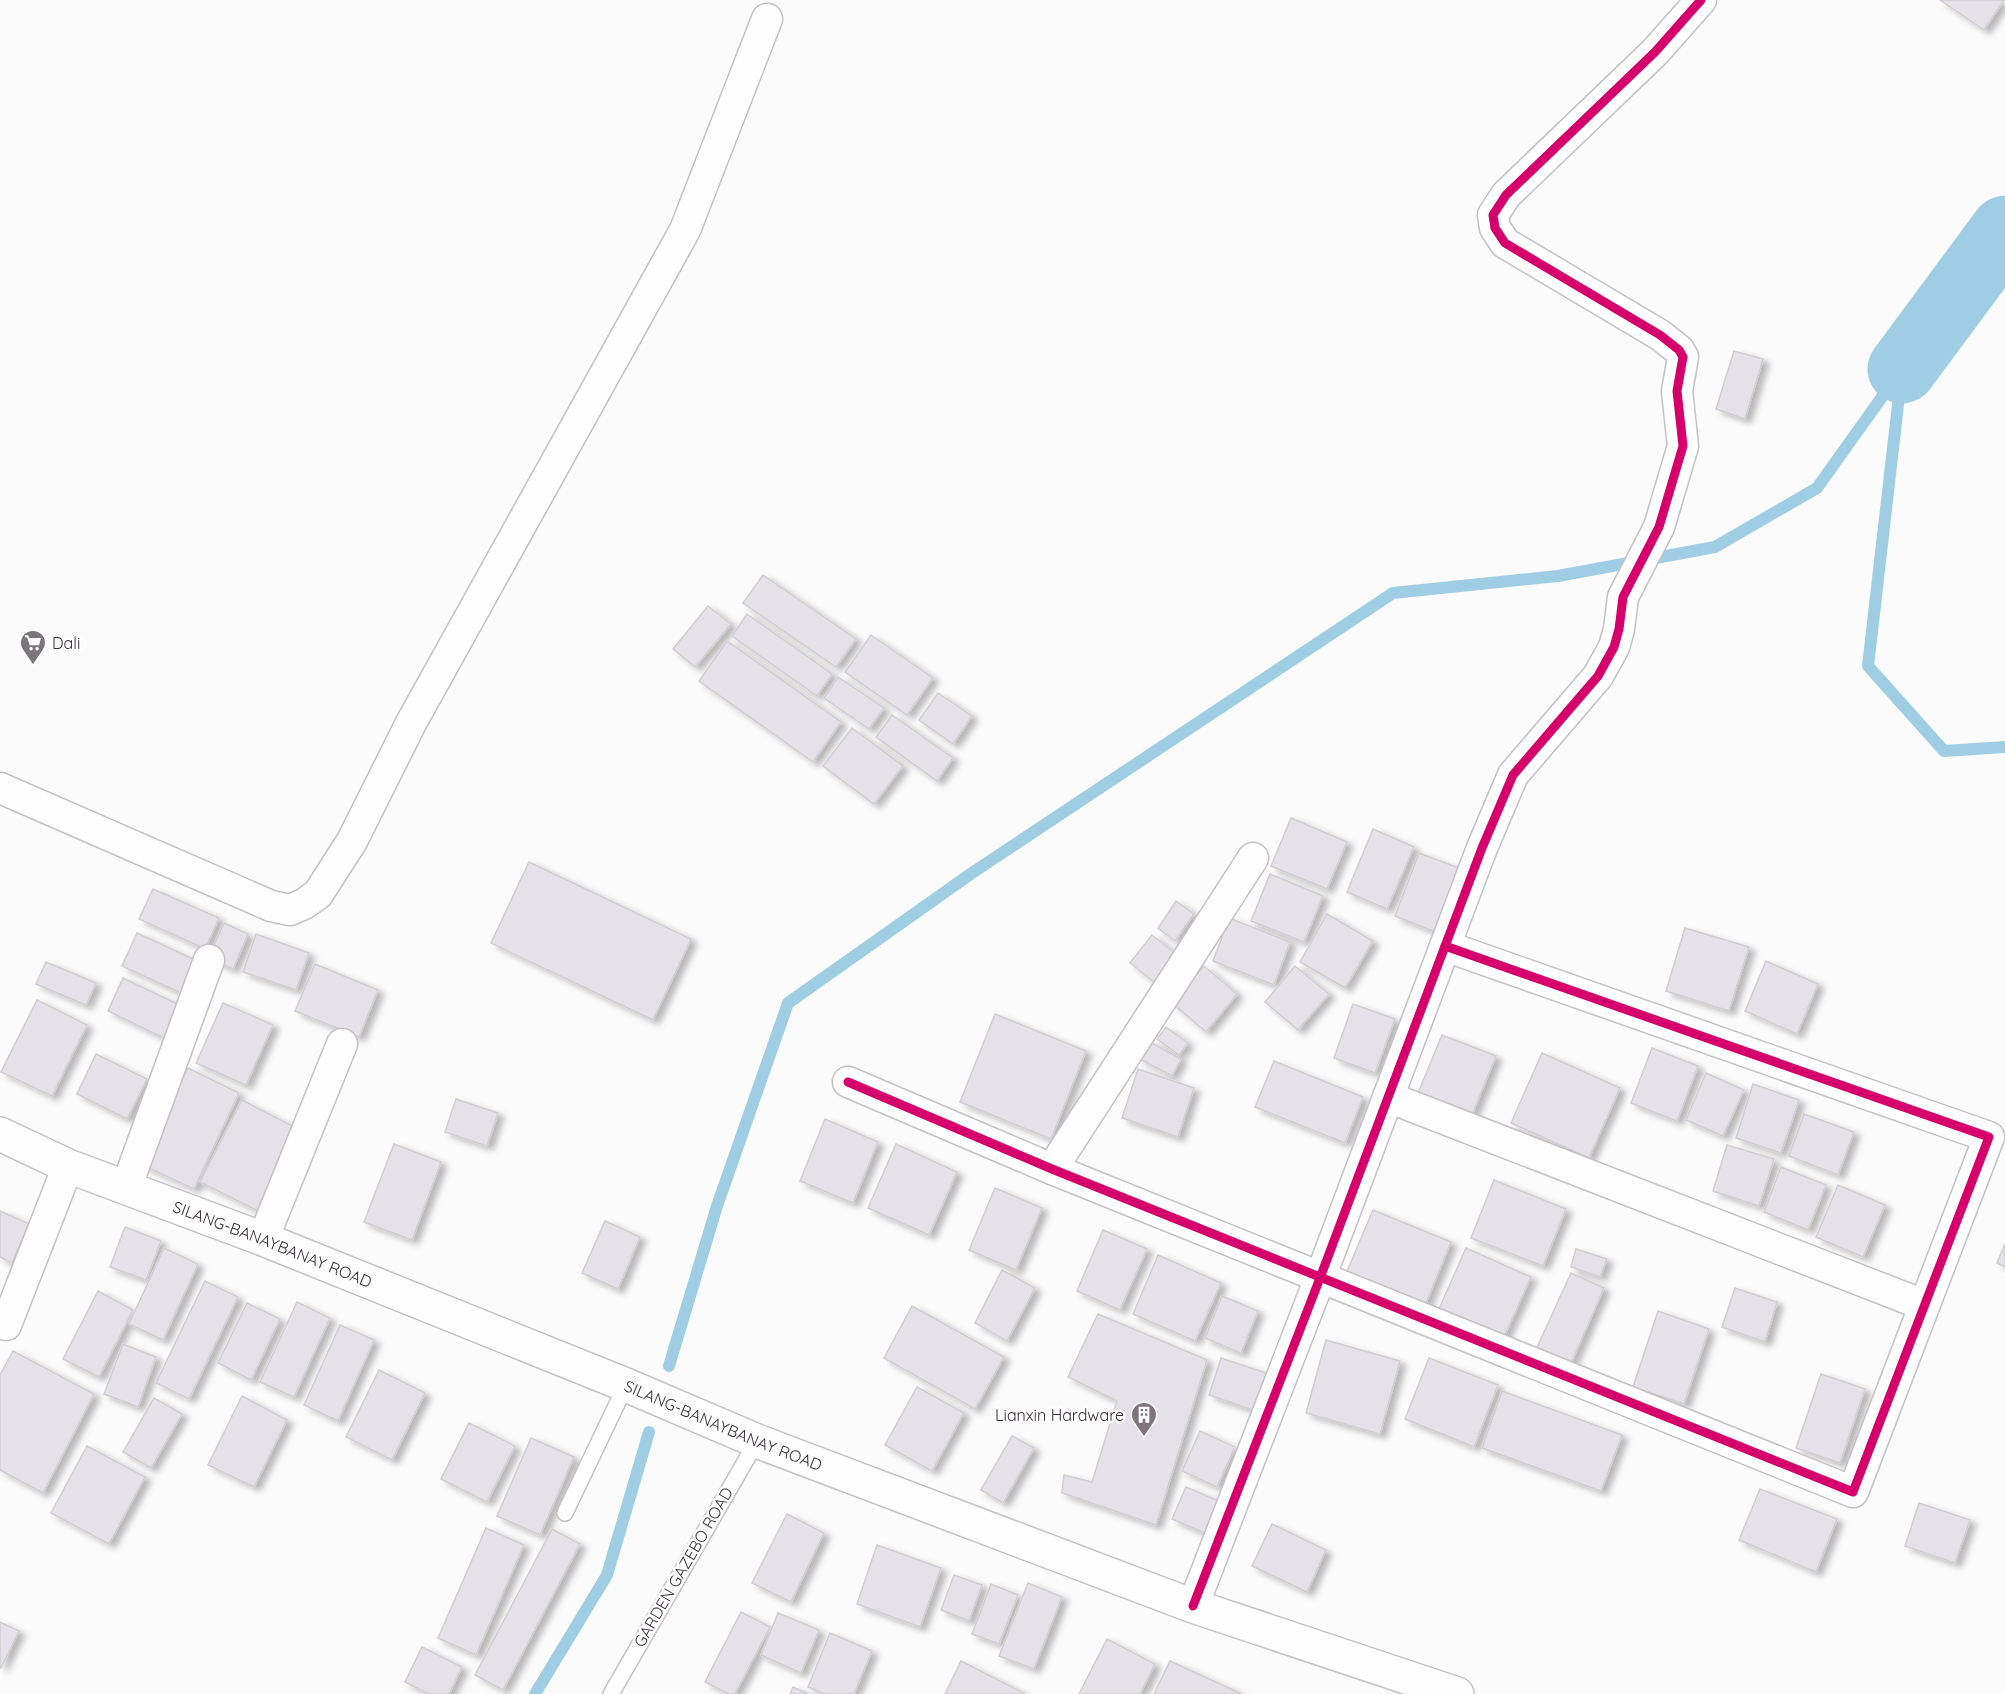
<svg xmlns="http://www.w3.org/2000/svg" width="2005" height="1694" viewBox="0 0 2005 1694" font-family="Quicksand,sans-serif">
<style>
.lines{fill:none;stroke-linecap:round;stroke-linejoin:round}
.stream{stroke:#9fcee4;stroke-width:12}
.river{stroke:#9fcee4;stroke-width:69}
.building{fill:#e5e1e8;stroke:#d0cdd2;stroke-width:1.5;filter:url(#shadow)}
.service-casing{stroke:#c5c0c5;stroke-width:18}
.minor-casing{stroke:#c5c0c5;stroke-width:33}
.secondary-casing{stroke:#c5c0c5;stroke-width:36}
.service{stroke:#fefefe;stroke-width:15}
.minor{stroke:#fefefe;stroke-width:30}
.secondary{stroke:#fefefe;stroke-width:33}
.cycleway-casing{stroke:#fff;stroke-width:13}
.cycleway{stroke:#d6006c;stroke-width:9}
.labels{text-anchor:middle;stroke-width:5;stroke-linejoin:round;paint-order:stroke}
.poi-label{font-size:16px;fill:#382d37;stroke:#fff;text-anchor:start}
.street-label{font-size:16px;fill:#382d37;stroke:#fff}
</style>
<defs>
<filter id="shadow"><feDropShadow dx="6" dy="4" stdDeviation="3" flood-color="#0004"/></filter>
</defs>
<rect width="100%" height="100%" fill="#fbfbfb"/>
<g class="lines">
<!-- stream -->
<g class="stream">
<polyline points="1902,370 1868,666 1944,751 2005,747"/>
<polyline points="669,1366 717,1206 788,1003 972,873 1393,593 1558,576 1715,547 1817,488 1902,369"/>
<polyline points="535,1694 607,1575 649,1432"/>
</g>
<!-- river -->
<polyline class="river" points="1902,369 2005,230"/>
</g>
<!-- building -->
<g class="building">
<polygon points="1940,0 2004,0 1984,30"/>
<polygon points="1734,351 1763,359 1745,419 1716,409"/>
<polygon points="763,575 856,639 836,667 743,603"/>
<polygon points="708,606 731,624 695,667 673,649"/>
<polygon points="747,614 832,674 817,696 732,636"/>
<polygon points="871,635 933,678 907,715 845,672"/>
<polygon points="727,641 841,722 813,762 699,681"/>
<polygon points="838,677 884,708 869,729 824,698"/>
<polygon points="938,693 972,716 953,744 919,720"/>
<polygon points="892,715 953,758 937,781 876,737"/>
<polygon points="852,728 903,766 874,804 823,766"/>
<polygon points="1291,818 1347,842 1327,889 1271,866"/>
<polygon points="1373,829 1414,847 1387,909 1347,892"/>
<polygon points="1419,853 1459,868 1435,932 1395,916"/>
<polygon points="529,862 691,939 653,1020 491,943"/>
<polygon points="1270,874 1323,896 1304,942 1251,921"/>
<polygon points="153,889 219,918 205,949 139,919"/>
<polygon points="1176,901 1194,914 1175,941 1158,928"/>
<polygon points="1327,914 1373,941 1345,988 1300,962"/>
<polygon points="1229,918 1290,942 1274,985 1213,961"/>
<polygon points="224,923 248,934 233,969 208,958"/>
<polygon points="1685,928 1749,947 1729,1011 1666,991"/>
<polygon points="137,933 206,965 192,998 122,966"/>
<polygon points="256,934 309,953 296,990 243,972"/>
<polygon points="1152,935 1176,954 1154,982 1130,963"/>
<polygon points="1766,961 1818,984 1797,1034 1745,1011"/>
<polygon points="46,962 96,983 86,1005 36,984"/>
<polygon points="315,964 378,990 359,1037 295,1011"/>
<polygon points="1204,966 1237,994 1206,1032 1172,1003"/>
<polygon points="1295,966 1329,994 1298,1030 1265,1002"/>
<polygon points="123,978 186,1008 170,1041 108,1011"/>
<polygon points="37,1000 87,1025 52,1096 1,1072"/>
<polygon points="223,1003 273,1025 246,1085 196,1063"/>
<polygon points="1353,1004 1395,1019 1375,1073 1334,1058"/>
<polygon points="995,1014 1086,1051 1051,1139 960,1102"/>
<polygon points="1166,1027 1188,1043 1179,1055 1157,1039"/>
<polygon points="1442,1035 1496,1056 1472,1115 1418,1093"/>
<polygon points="1148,1041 1181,1059 1172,1076 1138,1058"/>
<polygon points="1652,1048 1698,1066 1677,1121 1631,1103"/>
<polygon points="1542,1053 1620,1088 1589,1158 1511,1123"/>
<polygon points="96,1054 147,1079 127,1119 77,1094"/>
<polygon points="1274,1061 1363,1097 1345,1143 1255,1107"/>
<polygon points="188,1068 239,1093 194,1189 142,1165"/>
<polygon points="1138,1069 1194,1088 1178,1137 1122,1118"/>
<polygon points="1706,1073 1744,1090 1723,1136 1686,1120"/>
<polygon points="1753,1084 1799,1100 1781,1153 1736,1138"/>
<polygon points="456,1099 498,1113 487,1146 445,1132"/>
<polygon points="242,1100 300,1130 258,1211 200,1182"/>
<polygon points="1804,1114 1854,1132 1838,1175 1789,1156"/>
<polygon points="825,1119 878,1142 853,1203 800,1181"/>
<polygon points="394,1144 441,1162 412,1240 364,1222"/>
<polygon points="896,1144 957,1172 929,1235 868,1208"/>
<polygon points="1727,1145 1774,1159 1759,1206 1713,1191"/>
<polygon points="1781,1167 1826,1185 1808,1230 1764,1212"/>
<polygon points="1494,1180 1566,1209 1543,1266 1471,1238"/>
<polygon points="1838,1185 1885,1205 1863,1257 1816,1237"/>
<polygon points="995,1188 1042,1208 1016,1270 969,1250"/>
<polygon points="1373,1210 1451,1242 1424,1308 1345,1276"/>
<polygon points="0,1211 29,1224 12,1263 0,1257"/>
<polygon points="605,1221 640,1237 618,1289 582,1273"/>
<polygon points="125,1227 161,1241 146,1280 110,1267"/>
<polygon points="1103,1230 1147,1249 1120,1310 1077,1291"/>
<polygon points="2005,1244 2005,1267 1997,1263"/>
<polygon points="164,1248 198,1264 163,1340 129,1324"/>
<polygon points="1466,1248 1531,1277 1503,1339 1438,1311"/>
<polygon points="1576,1249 1607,1259 1600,1277 1571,1267"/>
<polygon points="1158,1255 1221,1283 1195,1341 1133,1314"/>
<polygon points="1002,1270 1035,1288 1007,1341 975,1323"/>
<polygon points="1571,1273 1604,1288 1569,1368 1535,1352"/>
<polygon points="205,1281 238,1297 189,1399 156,1383"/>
<polygon points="1735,1288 1777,1302 1765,1342 1722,1327"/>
<polygon points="98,1291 133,1310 99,1377 63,1359"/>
<polygon points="1222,1296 1258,1311 1241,1353 1205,1338"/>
<polygon points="297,1302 330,1318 294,1397 260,1382"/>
<polygon points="247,1303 280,1319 251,1380 218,1363"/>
<polygon points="912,1306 1004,1357 975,1409 884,1358"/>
<polygon points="1658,1311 1709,1329 1684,1404 1633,1387"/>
<polygon points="1098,1314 1207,1360 1156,1525 1062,1493 1064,1475 1092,1482 1117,1401 1068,1377"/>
<polygon points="340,1325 374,1340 338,1421 304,1405"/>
<polygon points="1326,1340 1400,1361 1380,1434 1306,1413"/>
<polygon points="123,1344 156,1357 138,1407 104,1394"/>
<polygon points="13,1351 94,1394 43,1493 0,1470 0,1375"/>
<polygon points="1221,1358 1269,1374 1256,1411 1209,1395"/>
<polygon points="1429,1358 1498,1385 1474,1447 1405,1419"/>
<polygon points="379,1370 425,1393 392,1460 346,1437"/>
<polygon points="1821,1374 1865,1389 1840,1463 1796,1448"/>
<polygon points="917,1387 964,1413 932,1471 885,1445"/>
<polygon points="1502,1391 1622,1435 1601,1491 1482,1448"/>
<polygon points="242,1396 287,1420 254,1487 208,1465"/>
<polygon points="154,1398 182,1414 151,1468 123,1452"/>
<polygon points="469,1423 515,1446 487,1502 441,1479"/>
<polygon points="1200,1431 1235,1447 1217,1487 1182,1471"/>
<polygon points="1012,1436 1034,1448 1003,1503 981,1490"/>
<polygon points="531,1438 574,1457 540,1535 497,1516"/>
<polygon points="87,1446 145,1477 109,1544 51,1513"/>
<polygon points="1186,1487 1221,1502 1207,1534 1172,1519"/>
<polygon points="1760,1489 1837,1519 1816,1572 1739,1540"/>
<polygon points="1919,1503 1970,1520 1955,1563 1905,1546"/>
<polygon points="787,1514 824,1533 791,1602 752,1583"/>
<polygon points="1272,1524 1326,1550 1307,1592 1252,1566"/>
<polygon points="486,1528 524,1545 476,1655 438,1638"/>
<polygon points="552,1529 580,1544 503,1690 475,1675"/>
<polygon points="877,1545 941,1568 920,1627 857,1604"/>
<polygon points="954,1575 982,1585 969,1621 941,1610"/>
<polygon points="1028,1583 1062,1597 1034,1669 999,1656"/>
<polygon points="991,1584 1018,1595 999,1644 972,1634"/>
<polygon points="741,1612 770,1627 735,1694 729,1694 705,1682"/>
<polygon points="778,1613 819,1630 801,1673 761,1655"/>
<polygon points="0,1622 19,1631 1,1668 0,1668"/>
<polygon points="830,1633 872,1651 854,1694 825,1694 808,1687"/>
<polygon points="1107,1639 1155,1664 1140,1694 1079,1694"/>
<polygon points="422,1647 462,1667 449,1694 429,1694 405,1682"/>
<polygon points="961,1661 1022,1692 1021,1694 945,1694"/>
<polygon points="1170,1661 1242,1694 1154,1694"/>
<polygon points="793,1687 808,1694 790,1694"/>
</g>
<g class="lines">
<defs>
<g id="service">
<polyline points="565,1513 626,1385"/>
<polyline points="611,1694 757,1441"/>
</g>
<g id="minor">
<polyline points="0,788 271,906 290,910 304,904 318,894 352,841 411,723 685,230 767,19"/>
<polyline points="848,1082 1052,1169 1853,1492 1989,1137 1445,946"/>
<polyline points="1388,1097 1924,1305"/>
<polyline points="1052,1169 1253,858"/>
<polyline points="126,1188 209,960"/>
<polyline points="263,1239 342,1044"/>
<polyline points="6,1325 68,1166"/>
<polyline points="1193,1606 1320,1278 1482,848 1513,775 1598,676 1614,647 1619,629 1623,597 1659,527 1683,446 1677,391 1683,357 1679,350 1660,335 1505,243 1495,228 1493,215 1506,195 1655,52 1701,0"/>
</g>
<g id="secondary">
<path id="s1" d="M 0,1134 L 68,1166 L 263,1239 L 626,1385 L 757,1441 L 1193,1606 L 1457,1694"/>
</g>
</defs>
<!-- service casing -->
<use href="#service" class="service-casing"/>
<!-- minor casing -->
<use href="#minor" class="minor-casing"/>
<!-- secondary casing -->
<use href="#secondary" class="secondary-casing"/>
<!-- service -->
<use href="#service" class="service"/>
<!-- minor -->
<use href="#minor" class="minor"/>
<!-- secondary -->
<use href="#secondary" class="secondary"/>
<defs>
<g id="cycleway">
<polyline points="848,1082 1052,1169 1853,1492 1989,1137 1445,946"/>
<polyline points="1193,1606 1320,1278 1482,848 1513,775 1598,676 1614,647 1619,629 1623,597 1659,527 1683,446 1677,391 1683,357 1679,350 1660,335 1505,243 1495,228 1493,215 1506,195 1655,52 1701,0"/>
</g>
</defs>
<!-- cycleway casing -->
<use href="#cycleway" class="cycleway-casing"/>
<!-- cycleway -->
<use href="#cycleway" class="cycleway"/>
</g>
<!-- icons -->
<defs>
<symbol id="supermarket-pin" viewBox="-11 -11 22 30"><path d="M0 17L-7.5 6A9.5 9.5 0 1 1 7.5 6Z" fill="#7c757c" stroke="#fff"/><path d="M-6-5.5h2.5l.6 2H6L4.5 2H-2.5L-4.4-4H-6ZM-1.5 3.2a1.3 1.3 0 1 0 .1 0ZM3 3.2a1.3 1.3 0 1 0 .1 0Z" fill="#fff"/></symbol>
<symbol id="building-pin" viewBox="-11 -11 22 30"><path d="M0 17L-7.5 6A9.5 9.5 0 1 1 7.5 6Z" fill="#7c757c" stroke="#fff"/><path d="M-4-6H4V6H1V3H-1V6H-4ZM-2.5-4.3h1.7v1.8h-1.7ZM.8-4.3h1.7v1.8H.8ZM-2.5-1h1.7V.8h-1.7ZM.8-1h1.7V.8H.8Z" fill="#fff"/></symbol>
</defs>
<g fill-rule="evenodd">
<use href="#supermarket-pin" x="18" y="628" width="30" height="40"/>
<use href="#building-pin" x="1129" y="1400" width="30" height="40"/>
</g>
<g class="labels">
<!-- poi labels -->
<g class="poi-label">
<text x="52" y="649">Dali</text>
<text x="1124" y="1421" text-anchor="end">Lianxin Hardware</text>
</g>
<!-- street labels -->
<g class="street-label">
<text dy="6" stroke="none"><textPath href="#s1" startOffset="294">SILANG-BANAYBANAY ROAD</textPath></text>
<text dy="6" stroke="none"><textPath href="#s1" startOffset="780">SILANG-BANAYBANAY ROAD</textPath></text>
<text transform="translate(683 1567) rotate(-60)" y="6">GARDEN GAZEBO ROAD</text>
</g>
</g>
</svg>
